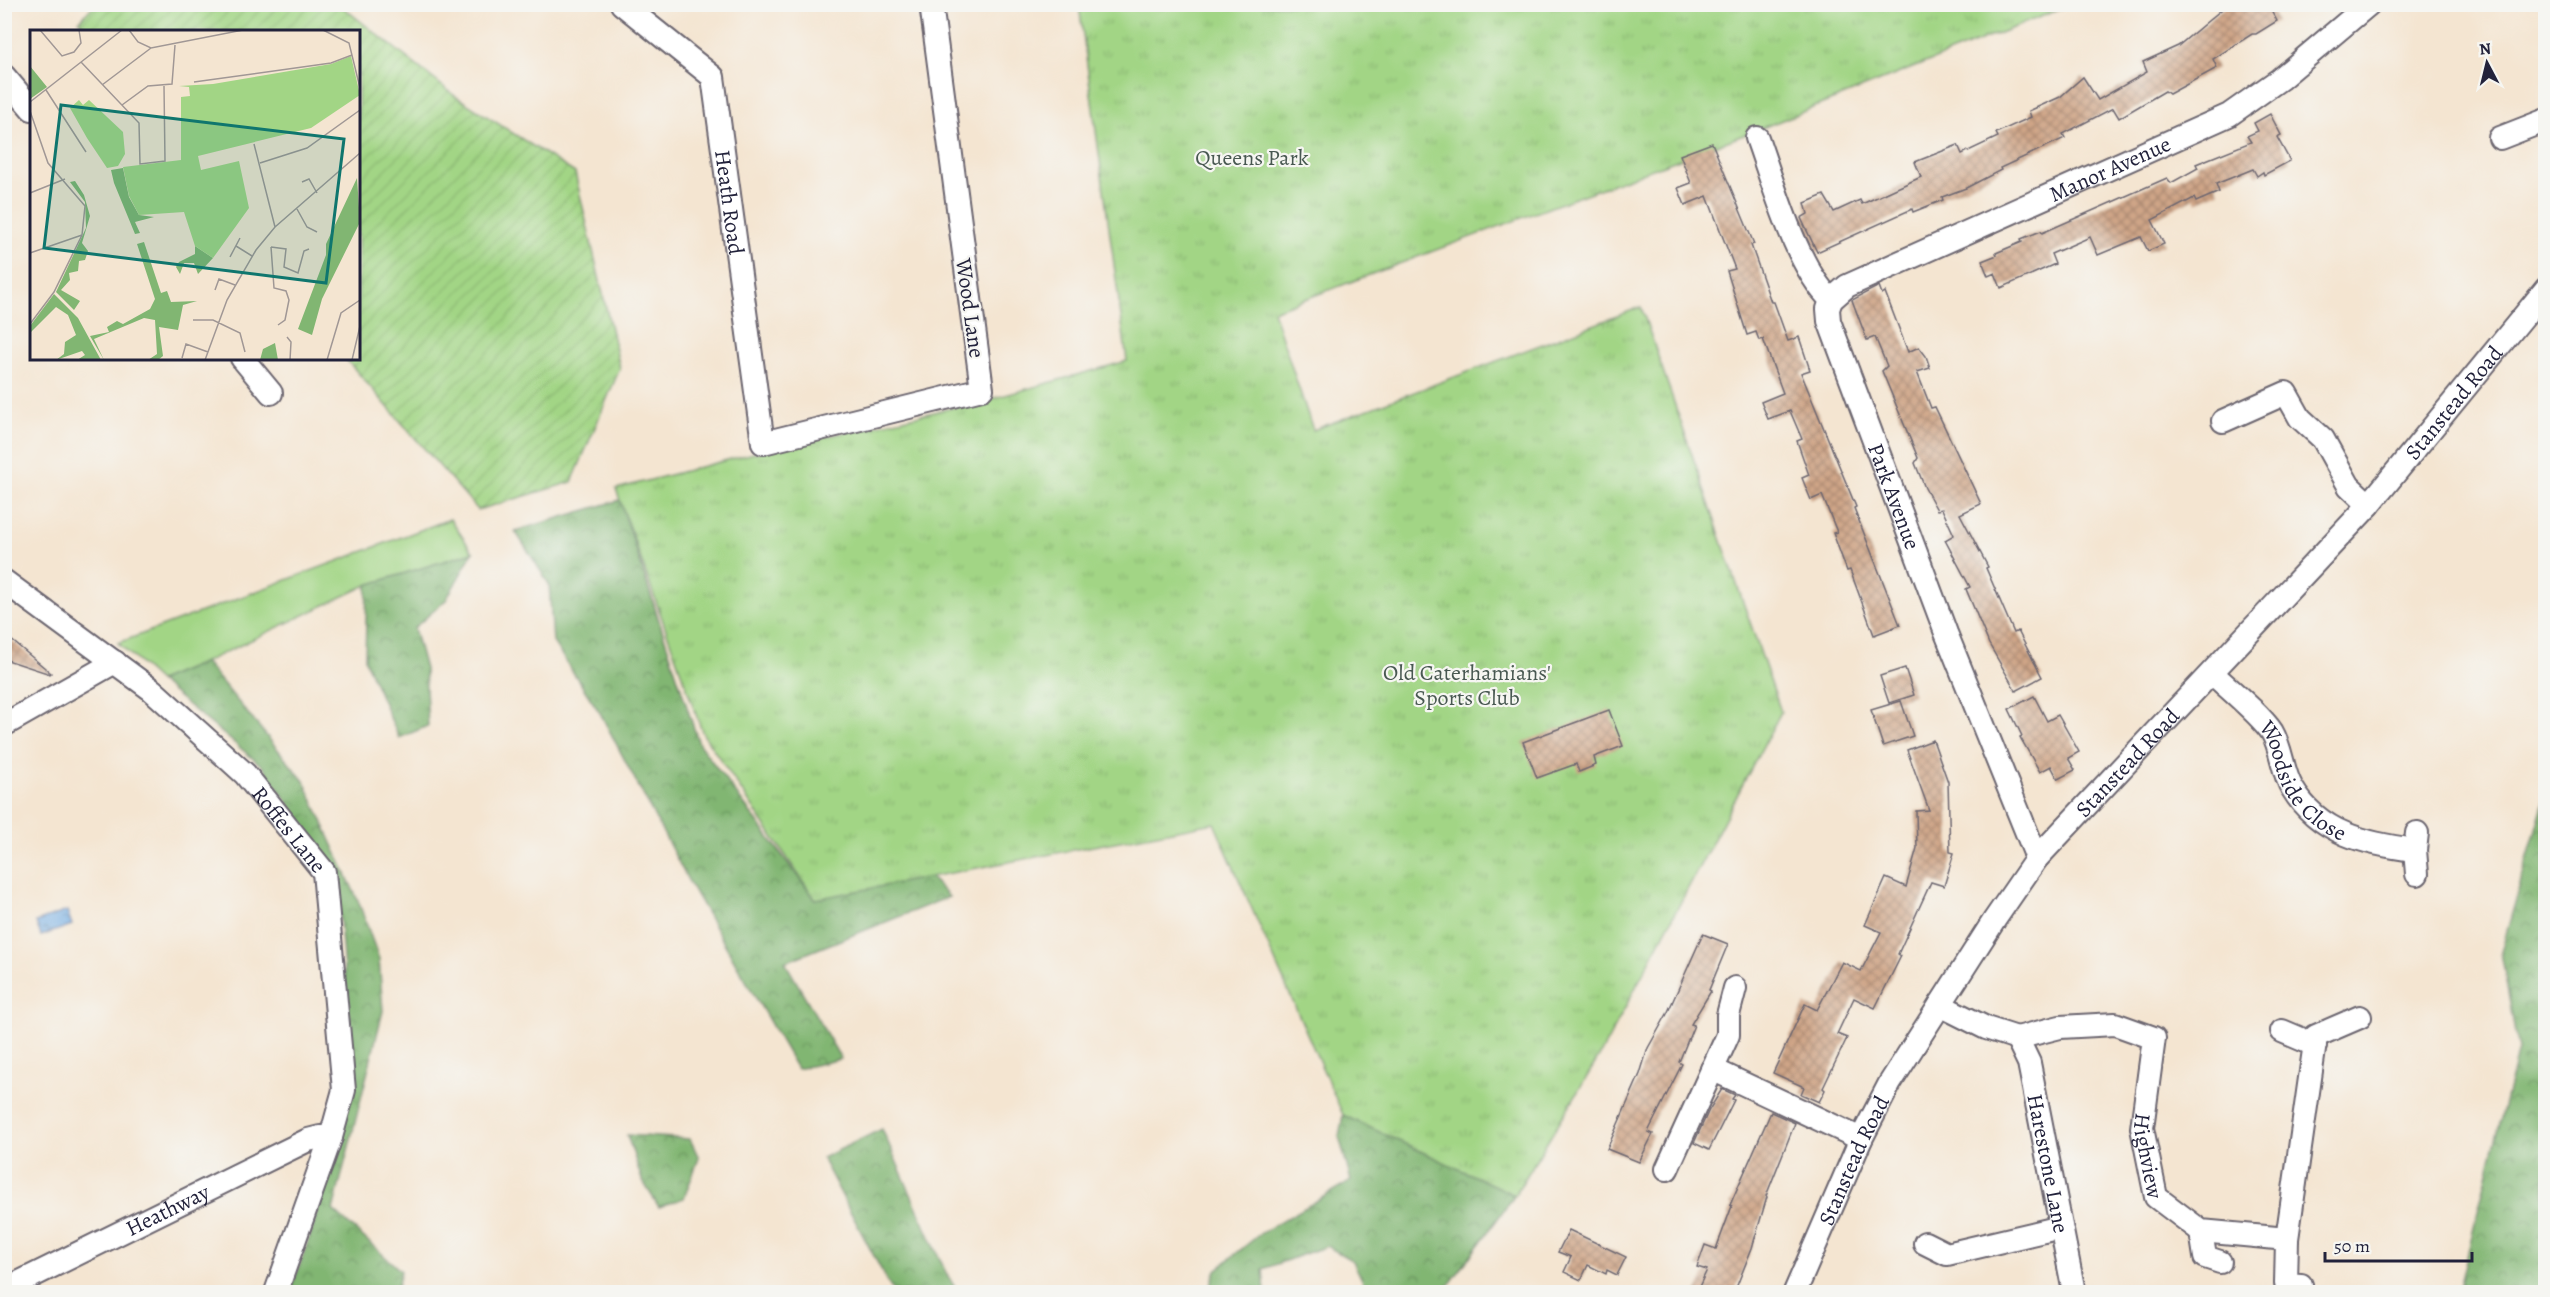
<svg xmlns="http://www.w3.org/2000/svg" width="2550" height="1297" viewBox="0 0 2550 1297" font-family="Alegreya,serif">
<style>
.grass{fill:#a2d585;stroke:#627c60;stroke-width:1.5}
.forest{fill:url(#forest-crowns);stroke:#526c56;stroke-width:1.5}
.park{fill:url(#park-tufts);stroke:#627c60;stroke-width:1.5}
.garden{fill:url(#garden-furrows);stroke:#627c60;stroke-width:1.5}
.water{fill:url(#water-ripples);stroke:#4a668e;stroke-width:1.5}
.building{fill:url(#building-cross-hatch)}
.lines{fill:none;stroke-linecap:round;stroke-linejoin:round}
.minor-casing{stroke:#6c6670;stroke-width:26}
.minor{stroke:#fff;stroke-width:22}
.labels{text-anchor:middle;stroke-width:4.5;stroke-linejoin:round;paint-order:stroke}
.park-label{font-size:22px;fill:#485851;stroke:#f6f6f2}
.street-label{font-size:22px;fill:#22223b;stroke:#f6f6f2}
.inset-road{fill:none;stroke:#a09795;stroke-width:1.5}
.view{fill:#0f766e;fill-opacity:0.15;stroke:#0f766e;stroke-width:3}
.inset-edge{fill:none;stroke:#22223b;stroke-width:3}
</style>
<defs>
<pattern id="forest-crowns" width="20" height="18" patternUnits="userSpaceOnUse" patternTransform="scale(1.5)"><rect width="20" height="18" fill="#81b672"/><path d="M2 6a3 3 0 1 1 6 0M12 15a3 3 0 1 1 6 0" fill="none" stroke="#69945f"/></pattern>
<pattern id="park-tufts" width="24" height="20" patternUnits="userSpaceOnUse" patternTransform="scale(1.5)"><rect width="24" height="20" fill="#a2d585"/><path d="M3 7l-1-3M5 7V3M7 7l1-3M15 17l-1-3M17 17v-4M19 17l1-3" fill="none" stroke="#8bb774"/></pattern>
<pattern id="garden-furrows" width="10" height="10" patternUnits="userSpaceOnUse" patternTransform="scale(1.5)"><rect width="10" height="10" fill="#a2d585"/><path d="M-1 1l2-2M0 10L10 0M9 11l2-2" fill="none" stroke="#8bb774"/></pattern>
<pattern id="water-ripples" width="26" height="14" patternUnits="userSpaceOnUse" patternTransform="scale(1.5)"><rect width="26" height="14" fill="#72abe2"/><path d="M2 4q2-2 4 0t4 0M15 11q2-2 4 0t4 0" fill="none" stroke="#5d8bb8"/></pattern>
<pattern id="building-cross-hatch" width="8" height="8" patternUnits="userSpaceOnUse" patternTransform="scale(1.5)"><rect width="8" height="8" fill="#cfa587"/><path d="M0 0l8 8M0 8l8-8" fill="none" stroke="#a88670"/></pattern>
</defs>
<rect width="100%" height="100%" fill="#f6f6f2"/>
<filter id="ink" filterUnits="userSpaceOnUse"><feTurbulence type="fractalNoise" baseFrequency=".0167" numOctaves="2"/><feDisplacementMap in="SourceGraphic" scale="12" xChannelSelector="R" yChannelSelector="G"/><feConvolveMatrix kernelMatrix="1 2 1 2 8 2 1 2 1" color-interpolation-filters="sRGB"/></filter>
<filter id="wash" filterUnits="userSpaceOnUse"><feTurbulence type="fractalNoise" baseFrequency=".008" numOctaves="4" result="noise"/><feDisplacementMap in="SourceGraphic" scale="24" xChannelSelector="R" yChannelSelector="G"/><feGaussianBlur stdDeviation="1.35" result="paint"/><feColorMatrix in="noise" values="0 0 0 0 0 0 0 0 0 0 0 0 0 0 0 0 0 1.4 0 .05"/><feComposite in="paint" operator="in"/></filter>
<g filter="url(#wash)">
<rect width="100%" height="100%" fill="#f4e5d1"/>
<!-- grass -->
<polygon class="grass" points="450,519 473,552 367,585 205,662 159,681 118,643"/>
<!-- forest -->
<g class="forest">
<polygon points="620,500 699,744 815,899 930,877 949,897 785,962 841,1059 797,1069 691,886 600,713 553,642 549,584 515,531"/>
<polygon points="473,552 446,600 414,628 425,669 428,726 399,738 365,660 367,585"/>
<polygon points="205,662 304,781 359,903 379,959 383,1011 333,1210 401,1271 396,1292 290,1292 313,1227 352,1070 338,895 313,838 262,766 159,681"/>
<polygon points="2545,797 2545,1292 2458,1292 2518,1050 2501,952"/>
<polygon points="1343,1115 1515,1195 1444,1292 1368,1292 1353,1261 1327,1246 1263,1269 1265,1292 1208,1292 1216,1270 1261,1233 1351,1181 1339,1136"/>
<polygon points="882,1129 947,1275 958,1292 893,1292 822,1158"/>
<polygon points="627,1135 690,1139 699,1158 684,1198 659,1207 642,1180"/>
</g>
<!-- park -->
<polygon class="park" points="1079,5 2070,5 1757,130 1273,311 1313,430 1641,307 1781,712 1599,1057 1515,1195 1343,1115 1214,823 815,899 703,734 616,489 754,453 991,399 1127,361"/>
<!-- garden -->
<polygon class="garden" points="95,4 340,5 455,96 575,173 620,368 572,482 478,510 346,359 358,358 358,32 87,31 79,21"/>
<!-- water -->
<polygon class="water" points="67,911 72,925 41,936 36,922"/>
<g id="blocks">
<!-- building -->
<g class="building">
<polygon points="2268,4 2277,21 2256,34 2252,34 2213,59 2217,68 2169,94 2165,91 2119,118 2113,108 2063,134 2065,138 2000,168 2001,170 1966,188 1942,197 1943,200 1913,212 1912,209 1817,252 1801,218 1808,214 1805,203 1824,195 1834,212 1860,200 1862,204 1921,177 1915,162 1958,145 1962,154 1998,137 1996,133 2031,117 2029,111 2060,97 2083,77 2098,100 2147,72 2143,62 2178,46 2227,5"/>
<polygon points="2270,114 2281,135 2277,137 2290,161 2264,175 2263,172 2257,176 2253,169 2216,184 2219,192 2196,202 2194,198 2152,220 2164,244 2148,251 2141,237 2098,255 2090,237 2051,254 2055,264 2001,288 1995,273 1988,276 1982,261 1997,255 1996,253 2022,242 2021,239 2041,231 2042,233 2167,178 2171,183 2198,168 2196,164 2251,142 2247,136 2258,131 2254,123"/>
<polygon points="1712,143 1754,244 1751,245 1771,302 1774,302 1788,341 1799,337 1810,370 1801,373 1856,507 1854,508 1900,625 1874,635 1850,570 1847,571 1833,533 1837,532 1822,495 1811,500 1802,478 1809,475 1797,441 1802,439 1790,411 1768,419 1761,402 1783,393 1763,339 1759,340 1756,332 1747,335 1727,271 1735,269 1707,196 1685,205 1678,188 1691,183 1680,155"/>
<polygon points="1879,286 1882,294 1885,292 1908,352 1919,347 1926,356 1930,368 1917,372 1931,408 1935,407 1981,504 1960,514 1988,567 1986,568 2014,633 2018,631 2042,677 2016,691 1989,644 1966,589 1970,587 1945,540 1954,535 1942,509 1937,510 1925,488 1915,463 1918,458 1882,371 1887,366 1875,337 1867,340 1852,300"/>
<polygon points="4,634 51,673 50,674 4,659"/>
<polygon points="1905,668 1914,695 1889,703 1880,676"/>
<polygon points="2034,696 2047,721 2058,715 2079,752 2068,758 2075,770 2058,779 2051,766 2040,772 2020,737 2022,736 2009,709"/>
<polygon points="1901,701 1913,736 1883,746 1871,710"/>
<polygon points="1609,710 1623,746 1594,757 1596,765 1579,772 1576,764 1537,778 1523,742"/>
<polygon points="1933,740 1948,782 1950,852 1954,853 1944,886 1931,882 1898,954 1901,956 1875,1008 1854,998 1837,1034 1847,1038 1823,1088 1825,1090 1819,1102 1801,1094 1804,1087 1773,1073 1805,1004 1817,1010 1842,962 1861,971 1881,932 1865,925 1886,878 1906,887 1917,848 1916,811 1929,810 1907,750"/>
<polygon points="1703,934 1728,944 1709,990 1711,991 1691,1024 1694,1025 1679,1062 1682,1064 1648,1132 1653,1134 1639,1162 1607,1149 1640,1074 1648,1048 1667,1014"/>
<polygon points="1722,1089 1735,1095 1732,1099 1734,1100 1709,1150 1694,1143 1709,1110"/>
<polygon points="1771,1112 1795,1123 1766,1196 1767,1197 1752,1248 1734,1293 1696,1293 1707,1270 1697,1267 1705,1245 1716,1249 1732,1206 1730,1205"/>
<polygon points="1569,1230 1626,1257 1617,1275 1607,1270 1606,1274 1588,1265 1581,1280 1564,1272 1571,1257 1558,1252"/>
</g>
</g>
</g>
<g filter="url(#ink)">
<use href="#blocks" fill-opacity="0" stroke="#6c6670" stroke-width="1.5"/>
<g class="lines">
<defs>
<g id="minor">
<path id="s1" d="M 622,4 L 713,77 L 763,443 L 982,389 L 931,4"/>
<polyline points="4,76 32,109"/>
<path id="s2" d="M 1757,138 C 1774,185 1796,266 1831,300 L 1828,309 L 1829,321 L 1946,633 L 2037,858"/>
<polyline points="2500,138 2546,120"/>
<path id="s3" d="M 1831,300 L 1847,286 L 2229,115 L 2280,79 L 2369,4"/>
<polyline points="242,358 271,393"/>
<polyline points="2223,421 2286,393 2300,418 2323,439 2349,486 2369,505"/>
<path id="s4" d="M 4,581 L 152,690 L 245,774 L 324,872 L 344,1090 L 331,1137 L 276,1292"/>
<path id="s5" d="M 2212,673 C 2229,689 2260,714 2272,732 C 2282,749 2282,771 2292,788 C 2319,834 2367,844 2415,850"/>
<polyline points="4,725 115,662"/>
<polyline points="2417,874 2415,850 2417,833"/>
<polyline points="1940,1005 1986,1028 2017,1038"/>
<polyline points="2282,1031 2315,1045"/>
<path id="s6" d="M 2017,1038 L 2060,1027 L 2115,1024 L 2154,1038 L 2142,1128 L 2156,1197 L 2201,1231 L 2287,1239 L 2316,1036 L 2360,1017"/>
<path id="s7" d="M 2017,1038 L 2029,1063 L 2074,1292"/>
<polyline points="1712,1069 1861,1139"/>
<polyline points="1667,1169 1728,1035 1728,1015 1735,988"/>
<polyline points="2201,1231 2205,1257 2220,1262"/>
<polyline points="2287,1239 2286,1284 2301,1285"/>
<polyline points="1925,1243 1947,1254 2061,1227"/>
<path id="s8" d="M 4,1290 L 308,1140 L 320,1137 L 331,1137"/>
<path id="s9" d="M 1795,1292 L 1861,1139 L 1890,1083 L 1995,919 L 2037,858 L 2369,505 L 2546,289"/>
</g>
</defs>
<!-- minor casing -->
<use href="#minor" class="minor-casing"/>
<!-- minor -->
<use href="#minor" class="minor"/>
</g>
</g>
<g class="labels">
<!-- park labels -->
<g class="park-label">
<text x="1252" y="165">Queens Park</text>
<text x="1467" y="680">Old Caterhamians'<tspan x="1467" dy="25">Sports Club</tspan></text>
</g>
<!-- street labels -->
<g class="street-label">
<text dy="8" stroke="none"><textPath href="#s3" startOffset="309">Manor Avenue</textPath></text>
<text dy="8" stroke="none"><textPath href="#s1" startOffset="243">Heath Road</textPath></text>
<text transform="translate(971 308) rotate(82)" y="8">Wood Lane</text>
<text dy="8" stroke="none"><textPath href="#s9" startOffset="1116">Stanstead Road</textPath></text>
<text dy="8" stroke="none"><textPath href="#s2" startOffset="388">Park Avenue</textPath></text>
<text dy="8" stroke="none"><textPath href="#s9" startOffset="630">Stanstead Road</textPath></text>
<text dy="8" stroke="none"><textPath href="#s5" startOffset="144">Woodside Close</textPath></text>
<text dy="8" stroke="none"><textPath href="#s4" startOffset="380">Roffes Lane</textPath></text>
<text dy="8" stroke="none"><textPath href="#s6" startOffset="260">Highview</textPath></text>
<text dy="8" stroke="none"><textPath href="#s9" startOffset="144">Stanstead Road</textPath></text>
<text dy="8" stroke="none"><textPath href="#s7" startOffset="130">Harestone Lane</textPath></text>
<text dy="8" stroke="none"><textPath href="#s8" startOffset="182">Heathway</textPath></text>
</g>
</g>
<!-- overview -->
<g transform="translate(30 30)">
<rect width="330" height="330" fill="#f4e5d1"/>
<path d="M 0,36 L 17,57 L 0,69 ZM 93,138 L 99,167 L 109,185 L 124,187 L 105,192 L 110,203 L 105,204 L 84,153 L 81,140 ZM 327,148 L 330,192 L 292,269 L 282,305 L 268,299 L 296,225 L 296,214 ZM 45,151 L 54,165 L 60,186 L 52,213 L 58,221 L 55,230 L 49,231 L 48,241 L 39,243 L 40,250 L 31,260 L 50,271 L 44,280 L 26,262 L 56,198 L 55,172 L 40,152 ZM 114,212 L 131,263 L 137,261 L 141,272 L 167,271 L 153,275 L 148,300 L 129,297 L 133,326 L 128,330 L 118,330 L 127,324 L 125,290 L 114,288 L 64,309 L 74,330 L 60,306 L 79,302 L 77,297 L 87,291 L 93,294 L 120,279 L 125,269 L 107,214 ZM 165,216 L 183,228 L 168,244 L 164,233 L 154,233 L 150,244 L 146,237 L 149,232 L 165,224 ZM 24,264 L 48,288 L 71,330 L 47,330 L 55,325 L 52,321 L 26,330 L 34,324 L 35,312 L 46,305 L 38,285 L 26,277 L 0,303 L 0,296 ZM 245,313 L 248,330 L 230,330 L 233,319 Z" fill="#81b672"/>
<path d="M 321,26 L 330,65 L 281,98 L 168,126 L 171,140 L 209,131 L 219,178 L 183,228 L 165,216 L 154,182 L 109,185 L 99,166 L 93,137 L 151,130 L 151,67 L 160,66 L 159,57 L 149,56 L 183,54 L 301,34 Z" fill="#a2d585"/>
<path d="M 49,70 L 53,75 L 59,70 L 93,102 L 95,124 L 88,136 L 77,138 L 57,108 L 40,78 Z" fill="#a2d585"/>
<path class="inset-road" d="M 10,0 L 32,26 L 44,22 L 51,13 L 49,0M 99,0 L 108,12 L 121,18 L 213,0M 293,0 L 319,13 L 330,58M 51,32 L 109,93 L 110,134 L 135,131 L 134,56M 164,52 L 301,33 L 322,25M 72,55 L 121,18M 16,60 L 56,122M 0,72 L 92,0M 92,75 L 118,56 L 142,54 L 145,15M 0,81 L 18,133 L 55,176 L 52,205 L 24,262 L 0,294M 224,114 L 245,197M 230,133 L 277,118 L 330,80M 272,152 L 279,149 L 287,163M 0,163 L 35,149M 267,179 L 277,197 L 287,202M 206,216 L 222,226M 241,217 L 244,258 L 256,261 L 259,270 L 255,290 L 248,295M 241,217 L 256,219 L 254,237 L 268,243 L 274,221 L 279,219M 0,223 L 52,205M 200,227 L 210,208M 185,260 L 189,249 L 205,255M 163,290 L 183,290 L 210,303 L 215,322M 257,307 L 261,312 L 260,330M 152,328 L 156,314 L 178,322M 175,330 L 197,270 L 226,220 L 245,197 L 330,123M 297,330 L 311,283 L 330,270M 322,330 L 330,296"/>
<path class="view" d="M 31,75 L 314,109 L 296,253 L 14,218 Z"/>
<rect width="330" height="330" class="inset-edge"/>
</g>
<!-- margin -->
<rect width="2550" height="1297" fill="none" stroke="#f6f6f2" stroke-width="24"/>
<!-- north arrow -->
<g transform="translate(2487 63) rotate(353)" stroke="#f6f6f2" stroke-width="4.5" paint-order="stroke">
<path d="M0-4.5L10 22L0 15L-10 22Z" fill="#22223b"/>
<text y="-9" font-size="16" font-weight="bold" text-anchor="middle" fill="#22223b">N</text>
</g>
<!-- scale -->
<path d="M2325 1252v9h147v-9" fill="none" stroke="#22223b" stroke-width="3"/>
<text x="2334" y="1252" font-size="18" fill="#22223b" stroke="#f6f6f2" stroke-width="4.5" paint-order="stroke">50 m</text>
</svg>
